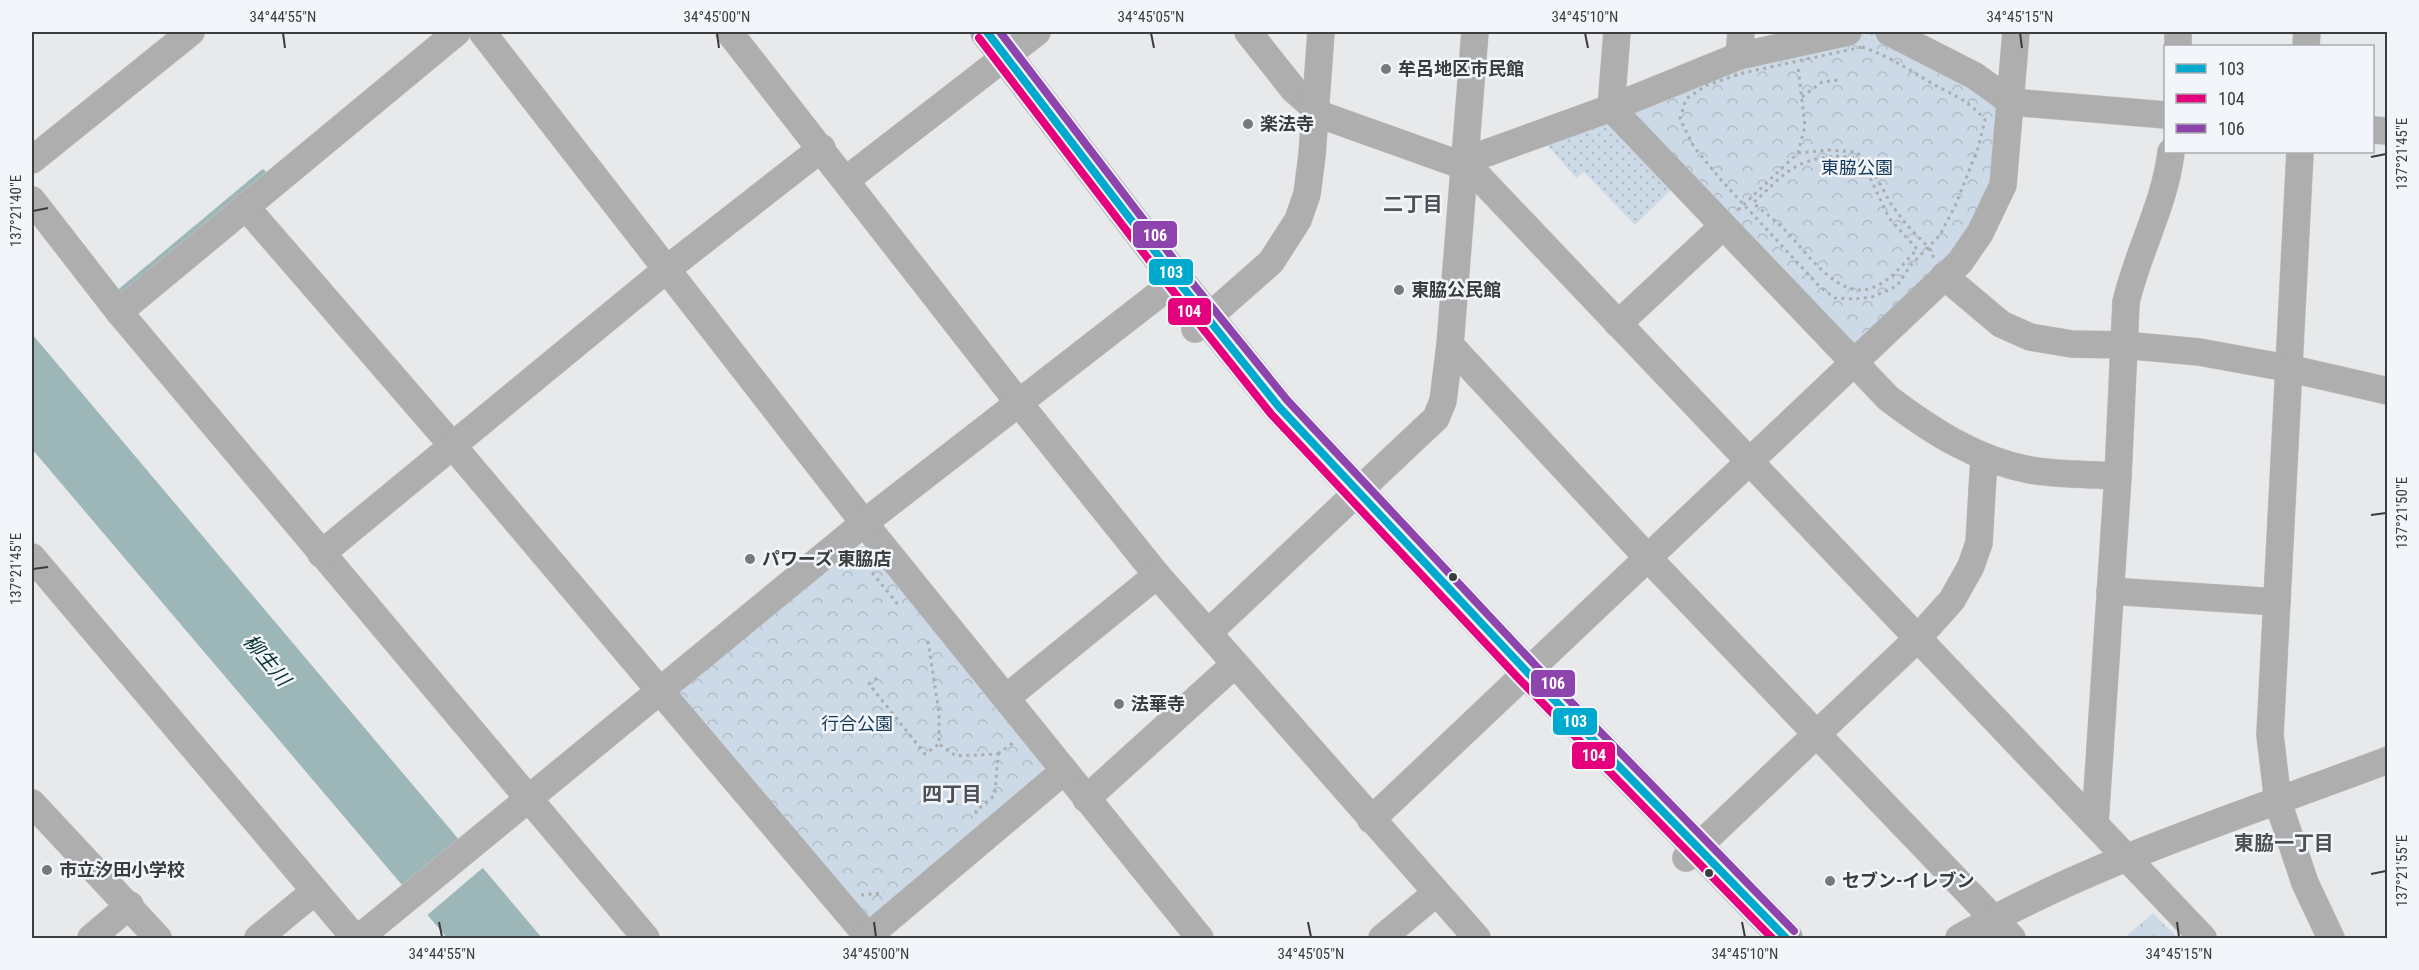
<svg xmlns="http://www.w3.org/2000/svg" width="2419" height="970" viewBox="0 0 2419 970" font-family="'Roboto Condensed','Noto Sans JP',sans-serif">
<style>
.grass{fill:url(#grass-dots)}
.park{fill:url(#park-crowns)}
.water{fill:#9db7b9}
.pier{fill:#e7e9eb}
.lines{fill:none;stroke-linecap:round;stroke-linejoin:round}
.stream{stroke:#9db7b9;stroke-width:5}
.minor-casing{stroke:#c5c6c8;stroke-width:28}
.major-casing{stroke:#c5c6c8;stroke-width:34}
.path{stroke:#acadae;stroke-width:3;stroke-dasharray:3 4.5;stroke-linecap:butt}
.minor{stroke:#aeaeaf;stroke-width:27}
.major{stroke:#a6a8a8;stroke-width:33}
.path-bridge{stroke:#acadae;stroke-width:3;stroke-dasharray:3 4.5;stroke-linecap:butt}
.bus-1-casing{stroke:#f2f6fa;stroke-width:12}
.bus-2-casing{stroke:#f2f6fa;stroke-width:12}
.bus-3-casing{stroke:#f2f6fa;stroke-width:12}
.bus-1{stroke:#00a9ce;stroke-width:8}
.bus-2{stroke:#e5007d;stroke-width:8}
.bus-3{stroke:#8e44ad;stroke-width:8}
.ticks{fill:none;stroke:#3b3c3e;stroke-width:2}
.poi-dot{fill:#77797b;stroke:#f2f6fa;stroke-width:2}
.bus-dot{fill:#3b3c3e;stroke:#f2f6fa;stroke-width:2}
.labels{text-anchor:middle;stroke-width:5;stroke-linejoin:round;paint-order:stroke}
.poi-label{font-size:18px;font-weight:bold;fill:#3b3c3e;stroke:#f2f6fa;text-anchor:start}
.park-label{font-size:18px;fill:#133757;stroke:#f2f6fa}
.neighbourhood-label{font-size:20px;font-weight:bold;fill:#4d5054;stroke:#f2f6fa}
.water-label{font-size:20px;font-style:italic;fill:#0a3133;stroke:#f2f6fa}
.line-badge{stroke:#f2f6fa;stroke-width:2}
.badge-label{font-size:16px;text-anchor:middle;font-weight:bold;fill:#fff}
.neatline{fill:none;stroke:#3b3c3e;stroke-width:2}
.ticks-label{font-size:15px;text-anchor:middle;fill:#3b3c3e}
</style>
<defs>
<pattern id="grass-dots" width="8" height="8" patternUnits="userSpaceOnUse" patternTransform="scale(1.5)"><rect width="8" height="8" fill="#ccdae7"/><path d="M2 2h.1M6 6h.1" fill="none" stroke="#b0bcc7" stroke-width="1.8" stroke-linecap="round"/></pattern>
<pattern id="park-crowns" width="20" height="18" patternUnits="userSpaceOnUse" patternTransform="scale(1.5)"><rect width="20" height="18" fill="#ccdae7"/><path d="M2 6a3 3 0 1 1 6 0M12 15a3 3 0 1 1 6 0" fill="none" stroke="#b0bcc7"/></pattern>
</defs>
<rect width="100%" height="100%" fill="#e7e9eb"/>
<!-- grass -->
<polygon class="grass" points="1611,118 1676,185 1635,225 1584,172 1576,178 1543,140"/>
<!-- park -->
<g class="park">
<polygon points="1875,32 1973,84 2000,103 1997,167 1970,234 1858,345 1847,344 1635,116 1638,105 1727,67"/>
<polygon points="851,546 867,546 1044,765 1043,777 877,920 863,918 676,700 676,688"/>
<polygon points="2153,913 2178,938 2124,938"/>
</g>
<!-- water -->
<polygon class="water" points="32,334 542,938 447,938 32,449"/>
<!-- pier -->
<polygon class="pier" points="463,840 485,866 425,917 403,891"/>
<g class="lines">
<!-- stream -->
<polyline class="stream" points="118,293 263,172"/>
<defs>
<g id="minor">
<polyline points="482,32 864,523 1200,938"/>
<polyline points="729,32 1018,402 1157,575 1477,938"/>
<polyline points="1248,32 1294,90 1324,116 1464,166 1477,175 2203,938"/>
<path d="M 1617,32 L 1611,108 L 1888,398 C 1930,430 1976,460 2030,470 C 2059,475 2089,474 2118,476"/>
<polyline points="1889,32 1975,76 2011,102 2166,115"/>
<polyline points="2178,46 2178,32"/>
<polyline points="2306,46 2307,32"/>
<polyline points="1739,56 1741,32"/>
<polyline points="2372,130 2388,131"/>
<polyline points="2300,152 2270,735 2278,802 2305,883 2331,938"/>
<polyline points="32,160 191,32"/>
<polyline points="1464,166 1481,155 1611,108 1739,56 1848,32"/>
<polyline points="846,180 1037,32"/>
<polyline points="32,200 119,312 646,938"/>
<polyline points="245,206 452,445 869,938"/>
<polyline points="1944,276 2001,324 2030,337 2072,344 2123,345 2199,352 2287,368 2388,391"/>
<polyline points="119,312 457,32"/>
<polyline points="1618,324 1722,227"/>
<polyline points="1195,329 1271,262 1298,220 1307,194 1312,155 1321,32"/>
<polyline points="1450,345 1647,557 2012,938"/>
<polyline points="321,554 667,269 822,148"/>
<polyline points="32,557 355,938"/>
<polyline points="2110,591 2277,602"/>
<polyline points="1208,633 1436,418 1443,401 1450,345 1475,32"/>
<polyline points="1006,698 1157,575"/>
<polyline points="1086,799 1235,664"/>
<polyline points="32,803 158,938"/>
<polyline points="1371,820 1960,262 1980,233 2003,185 2016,32"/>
<path d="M 2095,824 L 2118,476 L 2126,302 C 2138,251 2165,204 2171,152"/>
<polyline points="1686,858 1916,640 1952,600 1971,566 1979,543 1984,457"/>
<polyline points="91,938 130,905"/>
<polyline points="258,938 315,891"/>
<polyline points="359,938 864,523 1177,280"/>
<polyline points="866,938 1064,771"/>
<polyline points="1382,938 1436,893"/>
<path d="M 1959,938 C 2093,861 2243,815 2388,760"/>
</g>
<polyline id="major" points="987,32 1177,280 1279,407 1528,673 1786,938"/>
</defs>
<!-- minor casing -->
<use href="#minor" class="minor-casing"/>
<!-- major casing -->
<use href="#major" class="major-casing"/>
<!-- path -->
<g class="path">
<path d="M 1862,47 C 1887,55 1906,68 1928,81 C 1951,95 1967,98 1985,120 L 1978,148 L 1956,204 L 1940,235 L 1910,266 L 1897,286 L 1872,297 L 1855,299 L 1835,298 L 1820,287 L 1721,180 L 1694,147 L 1680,119 L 1686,99 L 1707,85 L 1743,73 Z"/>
<polyline points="1802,97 1822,82 1839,80"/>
<polyline points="1798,153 1829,150 1856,152 1868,162 1891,204 1906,224 1928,247 1934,258"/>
<path d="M 1836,156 L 1856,158 L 1866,169 L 1889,218 L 1917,249 C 1904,263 1891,281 1872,288 C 1838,301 1805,250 1785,230 C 1775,220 1764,212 1753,203 C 1784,175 1792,160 1836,156 Z"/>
<polyline points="1738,210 1798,153 1805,126 1798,67"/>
<polyline points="858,555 899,606"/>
<polyline points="928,641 939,713 939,744 956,756 998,754 995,795 976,811 977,817"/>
<polyline points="877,678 869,684 925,754 939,744"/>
<polyline points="998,754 1013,743"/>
<polyline points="861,895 884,893"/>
</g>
<!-- minor -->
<use href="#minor" class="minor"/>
<!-- major -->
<use href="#major" class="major"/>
<!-- path-bridge -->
<polyline class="path-bridge" points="1171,323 1205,296"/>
<defs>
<polyline id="bus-1" points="987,32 1177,280 1279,407 1528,673 1786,938"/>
<polyline id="bus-2" points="979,38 1169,286 1271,414 1520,680 1772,938"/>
<polyline id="bus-3" points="1000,32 1185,274 1287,400 1536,666 1794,931"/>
</defs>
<!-- bus-1 casing -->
<use href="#bus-1" class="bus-1-casing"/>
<!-- bus-2 casing -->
<use href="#bus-2" class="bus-2-casing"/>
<!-- bus-3 casing -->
<use href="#bus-3" class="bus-3-casing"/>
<!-- bus-1 -->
<use href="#bus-1" class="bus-1"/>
<!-- bus-2 -->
<use href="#bus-2" class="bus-2"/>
<!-- bus-3 -->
<use href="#bus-3" class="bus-3"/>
</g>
<!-- ticks -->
<path class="ticks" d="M 283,33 L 285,48M 717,33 L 719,48M 1151,33 L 1154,48M 1585,33 L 1588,48M 2020,33 L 2022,48M 2371,157 L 2386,154M 33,211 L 48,208M 2371,515 L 2386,513M 33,569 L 48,567M 2371,874 L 2386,871M 439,922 L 442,937M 874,922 L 876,937M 1308,922 L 1311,937M 1742,922 L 1745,937M 2177,922 L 2179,937"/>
<!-- markers -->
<g class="poi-dot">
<circle cx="1386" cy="69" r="6"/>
<circle cx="1248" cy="124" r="6"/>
<circle cx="1399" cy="290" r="6"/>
<circle cx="750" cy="559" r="6"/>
<circle cx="1119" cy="704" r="6"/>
<circle cx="47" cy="870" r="6"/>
<circle cx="1830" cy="881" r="6"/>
</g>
<g class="bus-dot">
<circle cx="1453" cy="577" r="5"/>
<circle cx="1709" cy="873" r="5"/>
</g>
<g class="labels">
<!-- poi labels -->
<g class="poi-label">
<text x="1398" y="75">牟呂地区市民館</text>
<text x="1260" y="130">楽法寺</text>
<text x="1411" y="296">東脇公民館</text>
<text x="762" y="565">パワーズ 東脇店</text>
<text x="1131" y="710">法華寺</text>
<text x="59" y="876">市立汐田小学校</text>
<text x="1842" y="887">セブン-イレブン</text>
</g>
<!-- park labels -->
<g class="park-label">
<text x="1857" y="174">東脇公園</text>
<text x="857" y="730">行合公園</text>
</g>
<!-- neighbourhood labels -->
<g class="neighbourhood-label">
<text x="1413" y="211">二丁目</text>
<text x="952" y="801">四丁目</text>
<text x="2284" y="850">東脇一丁目</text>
</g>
<!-- water labels -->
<g class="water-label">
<text transform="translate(267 660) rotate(50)" y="7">柳生川</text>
</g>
</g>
<g class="line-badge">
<rect x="1132" y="220" width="46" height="29" rx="6" fill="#8e44ad"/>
<rect x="1148" y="258" width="46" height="28" rx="6" fill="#00a9ce"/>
<rect x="1167" y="297" width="45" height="29" rx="6" fill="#e5007d"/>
<rect x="1530" y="669" width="46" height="29" rx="6" fill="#8e44ad"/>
<rect x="1552" y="707" width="46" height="29" rx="6" fill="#00a9ce"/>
<rect x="1571" y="741" width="45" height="29" rx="6" fill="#e5007d"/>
</g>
<g class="badge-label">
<text x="1155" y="241">106</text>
<text x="1171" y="278">103</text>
<text x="1189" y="317">104</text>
<text x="1553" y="689">106</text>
<text x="1575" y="727">103</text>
<text x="1594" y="761">104</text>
</g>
<!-- border -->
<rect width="2419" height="970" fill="none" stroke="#f2f6fa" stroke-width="66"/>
<!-- legend -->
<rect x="2164" y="45" width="210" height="108" fill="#f2f6fa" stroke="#a9acaf" stroke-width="1.5"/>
<rect x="2176" y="64" width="30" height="9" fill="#00a9ce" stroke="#a9acaf" stroke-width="1.5"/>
<text x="2218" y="75" font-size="18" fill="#3b3c3e">103</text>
<rect x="2176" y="94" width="30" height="9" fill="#e5007d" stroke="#a9acaf" stroke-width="1.5"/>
<text x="2218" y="105" font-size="18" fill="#3b3c3e">104</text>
<rect x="2176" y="124" width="30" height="9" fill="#8e44ad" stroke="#a9acaf" stroke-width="1.5"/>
<text x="2218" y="135" font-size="18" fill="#3b3c3e">106</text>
<rect x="33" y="33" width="2353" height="904" class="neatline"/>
<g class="ticks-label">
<text x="283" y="22">34°44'55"N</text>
<text x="717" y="22">34°45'00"N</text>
<text x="1151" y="22">34°45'05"N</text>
<text x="1585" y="22">34°45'10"N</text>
<text x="2020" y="22">34°45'15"N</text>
<text transform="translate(2402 154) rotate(-90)" y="5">137°21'45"E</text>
<text transform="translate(16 211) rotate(-90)" y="5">137°21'40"E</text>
<text transform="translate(2402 513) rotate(-90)" y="5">137°21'50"E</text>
<text transform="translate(16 569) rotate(-90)" y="5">137°21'45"E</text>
<text transform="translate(2402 871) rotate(-90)" y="5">137°21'55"E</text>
<text x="442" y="959">34°44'55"N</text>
<text x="876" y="959">34°45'00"N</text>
<text x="1311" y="959">34°45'05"N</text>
<text x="1745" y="959">34°45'10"N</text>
<text x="2179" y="959">34°45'15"N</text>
</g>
</svg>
